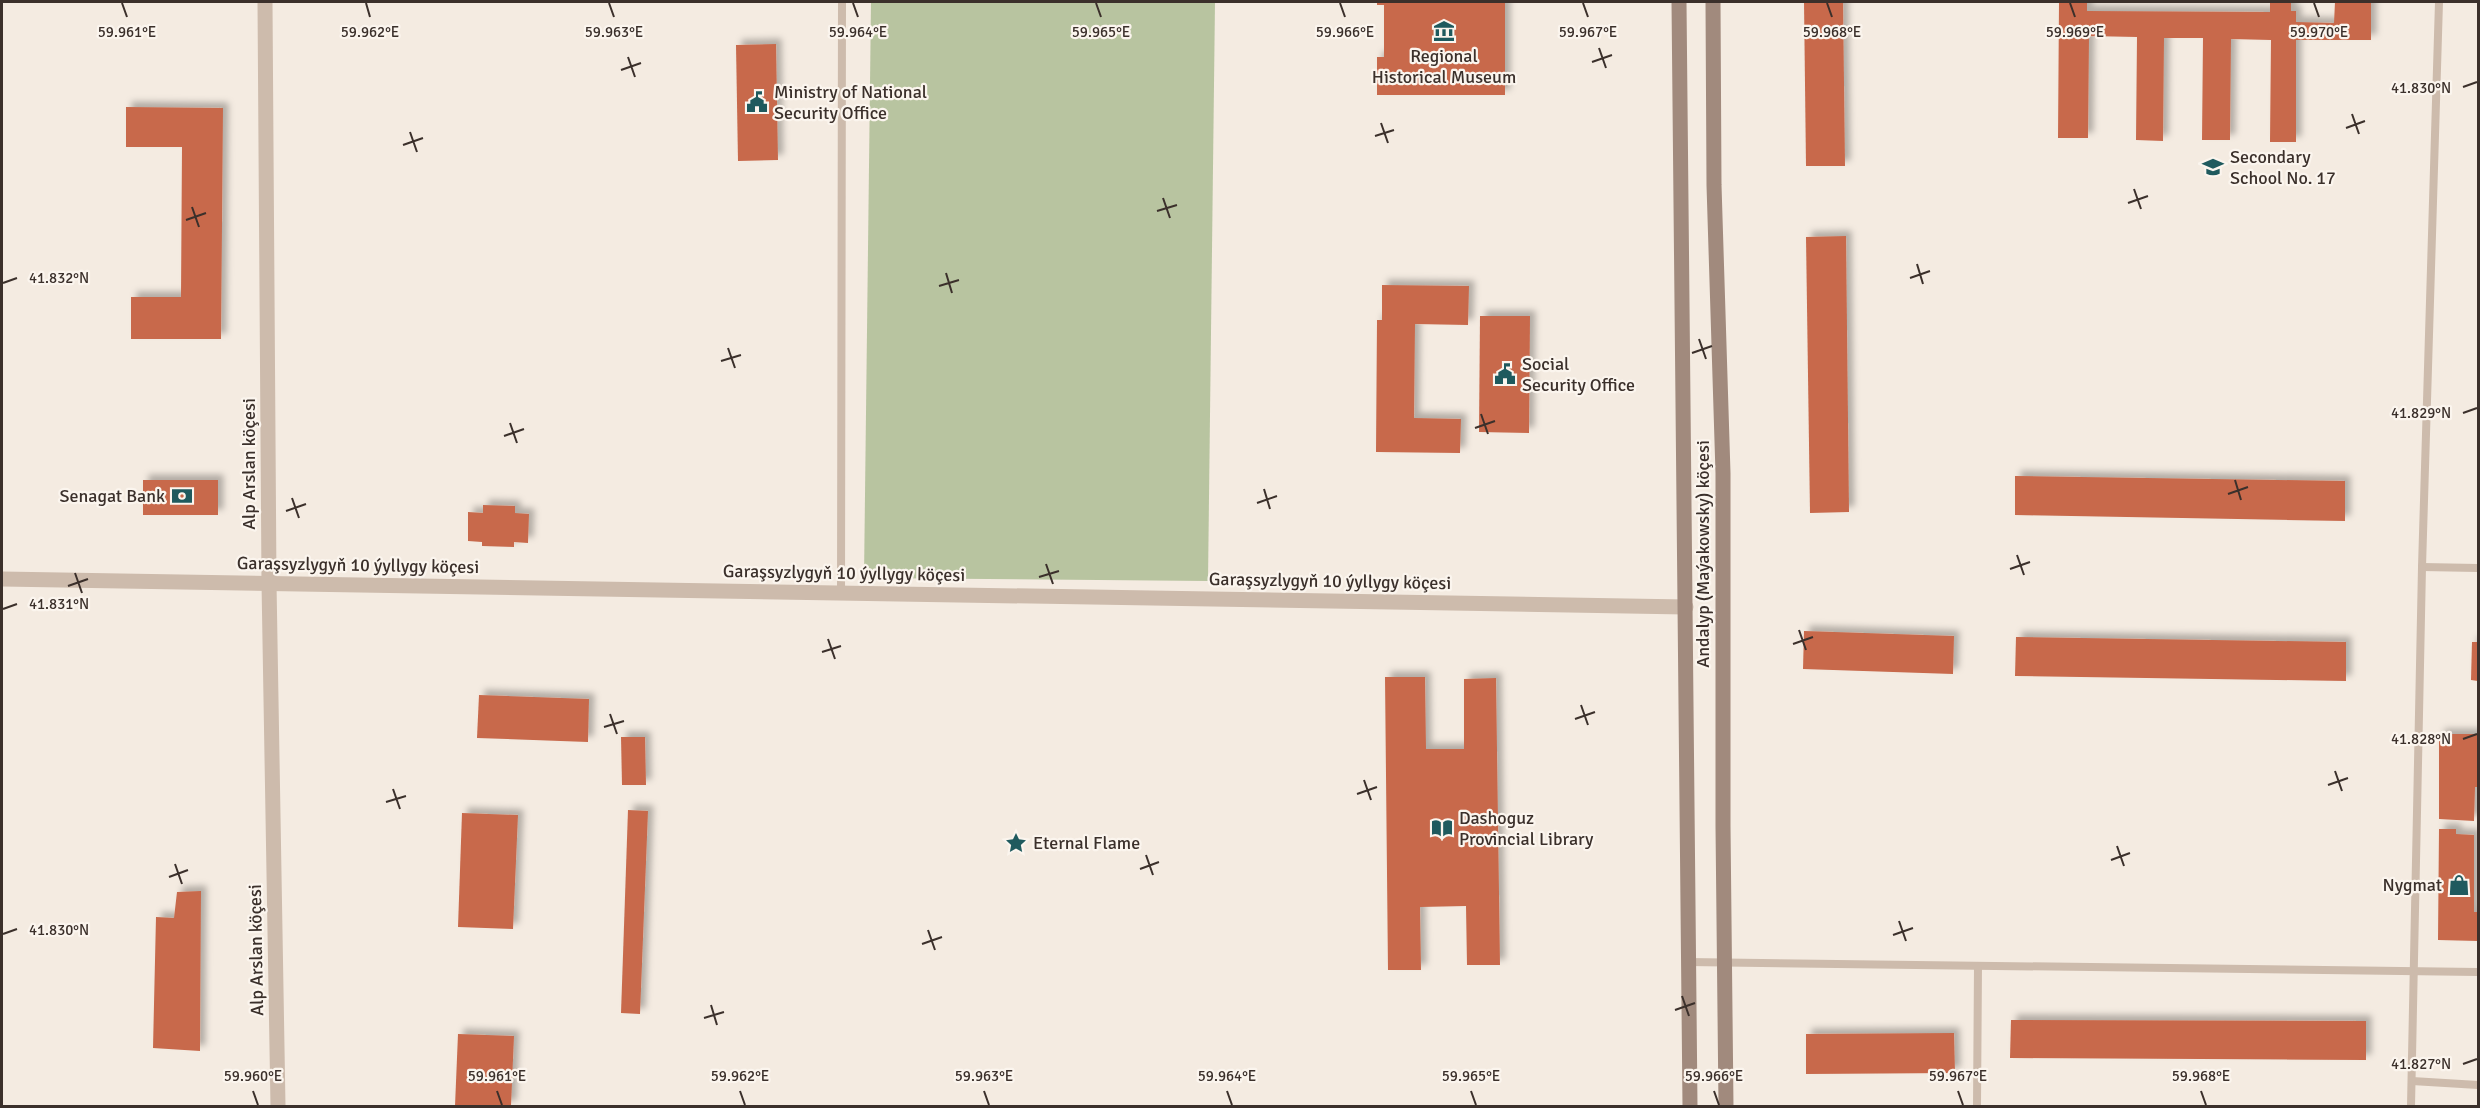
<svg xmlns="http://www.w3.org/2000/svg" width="2480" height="1108" viewBox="0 0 2480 1108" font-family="Signika,sans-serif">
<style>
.green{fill:#b8c4a0}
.building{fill:#c8694b;filter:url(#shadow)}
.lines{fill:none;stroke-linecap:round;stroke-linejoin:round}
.lane{stroke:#cdbbac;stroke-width:8}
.street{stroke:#cdbbac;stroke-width:15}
.secondary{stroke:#a18a7d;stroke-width:15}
.ticks{fill:none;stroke:#3b302b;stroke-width:2}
.labels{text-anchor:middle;stroke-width:4.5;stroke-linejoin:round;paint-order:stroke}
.poi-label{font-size:18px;fill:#3b302b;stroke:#fbf5ee;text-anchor:start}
.street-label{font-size:18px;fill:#3b302b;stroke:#fbf5ee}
.ticks-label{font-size:15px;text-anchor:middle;fill:#3b302b;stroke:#fbf5ee;stroke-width:4.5;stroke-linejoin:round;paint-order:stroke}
</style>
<defs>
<filter id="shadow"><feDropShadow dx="5.5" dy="-5.5" stdDeviation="3" flood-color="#0004"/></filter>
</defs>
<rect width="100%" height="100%" fill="#f4ebe1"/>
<!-- green -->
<polygon class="green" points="871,2 1215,2 1208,581 864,578"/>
<!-- building -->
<g class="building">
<polygon points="1377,2 1505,2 1505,95 1377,95 1377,57 1384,57 1384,5 1377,5"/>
<polygon points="1804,2 1843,2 1845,166 1806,166"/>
<polygon points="2059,2 2087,2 2087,11 2270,12 2270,2 2291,2 2291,11 2296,11 2296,22 2334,23 2335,2 2371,2 2371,40 2296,40 2296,142 2270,142 2271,40 2231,39 2230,140 2202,140 2203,38 2164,38 2163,141 2136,140 2137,37 2089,36 2088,138 2058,138"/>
<polygon points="776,44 778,160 738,161 736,45"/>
<polygon points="126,107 223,108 221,339 131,339 131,297 181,297 182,147 126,147"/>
<polygon points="1846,236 1849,512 1810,513 1806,237"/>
<polygon points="1382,285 1469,286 1468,325 1415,324 1414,418 1461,419 1460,453 1376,452 1377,320 1382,320"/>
<polygon points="1480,316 1530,316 1529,433 1479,432"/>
<polygon points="2015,476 2345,481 2345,521 2015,515"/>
<rect x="143" y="480" width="75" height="35"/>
<polygon points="483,505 515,506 515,513 529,514 528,543 514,542 514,547 482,546 482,542 468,541 468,512 483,513"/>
<polygon points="1804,631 1954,636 1953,674 1803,669"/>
<polygon points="2016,637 2346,642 2346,681 2015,676"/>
<polygon points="2472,642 2478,642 2478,681 2471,680"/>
<polygon points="1385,677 1425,677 1426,749 1464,749 1464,679 1496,678 1500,965 1467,965 1466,906 1420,907 1421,970 1388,970"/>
<polygon points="479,695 589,699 588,742 477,738"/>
<polygon points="2439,734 2478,734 2478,787 2475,787 2474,821 2439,819"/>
<polygon points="621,737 645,737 646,785 622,785"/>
<polygon points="628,810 648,811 640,1014 621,1013"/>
<polygon points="462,813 518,815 513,929 458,927"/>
<polygon points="2439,829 2456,829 2456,834 2474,835 2474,912 2478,912 2478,941 2438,940"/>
<polygon points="201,891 200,1051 153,1048 156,917 174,918 177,892"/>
<polygon points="2011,1020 2366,1021 2366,1060 2010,1058"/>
<polygon points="1954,1033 1955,1073 1806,1074 1806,1034"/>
<polygon points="458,1034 514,1036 511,1106 455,1106"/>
</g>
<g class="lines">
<!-- lane -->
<g class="lane">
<polyline points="2422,567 2478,568"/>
<polyline points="841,593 842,2"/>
<polyline points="1688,962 2478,972"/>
<polyline points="2412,1081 2478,1085"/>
<polyline points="1977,1106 1978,966"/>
<polyline points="2411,1106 2422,567 2439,2"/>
</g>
<!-- street -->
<g class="street">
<polyline points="265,2 269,583 278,1106"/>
<polyline points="2,579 1686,607"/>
</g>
<!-- secondary -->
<g class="secondary">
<polyline points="1679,2 1690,1106"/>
<polyline points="1713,2 1714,185 1723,473 1723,826 1726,1106"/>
</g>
</g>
<!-- ticks -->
<path class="ticks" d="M 122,3 L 127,17M 366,3 L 370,17M 609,3 L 614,17M 853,3 L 858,17M 1096,3 L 1101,17M 1340,3 L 1345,17M 1583,3 L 1588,17M 1827,3 L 1832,17M 2070,3 L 2075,17M 2314,3 L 2319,17M 1599,48 L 1606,68M 628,57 L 635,77M 1592,62 L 1612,55M 621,70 L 641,63M 2463,87 L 2477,82M 2352,114 L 2359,134M 1381,123 L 1388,143M 2346,128 L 2365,121M 410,132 L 417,152M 1375,136 L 1394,130M 403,145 L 423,138M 2134,189 L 2141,209M 1163,198 L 1170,218M 2128,203 L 2148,196M 192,207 L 199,227M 1157,211 L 1177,205M 186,220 L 206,213M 1917,264 L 1923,284M 946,273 L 952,293M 1910,278 L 1930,271M 3,283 L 17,278M 939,286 L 959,280M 1699,339 L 1706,359M 728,348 L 735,368M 1692,353 L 1712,346M 721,361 L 741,355M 2463,413 L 2477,408M 1481,414 L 1488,434M 510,423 L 517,443M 1475,428 L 1495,421M 504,436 L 524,429M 2235,480 L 2241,500M 1264,489 L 1270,509M 2228,494 L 2248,487M 292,498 L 299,518M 1257,503 L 1277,496M 286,511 L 306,504M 2017,555 L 2024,575M 1046,564 L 1053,584M 2010,569 L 2030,562M 75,573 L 82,593M 1039,577 L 1059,571M 68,586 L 88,579M 3,609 L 17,604M 1799,630 L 1806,650M 828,639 L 835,659M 1793,644 L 1813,637M 822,652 L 841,646M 1581,705 L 1588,725M 610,714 L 617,734M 1575,719 L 1595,712M 604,727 L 624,721M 2463,739 L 2477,734M 2335,771 L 2342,791M 1364,780 L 1371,800M 2328,785 L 2348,778M 393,789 L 400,809M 1357,794 L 1377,787M 386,802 L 406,796M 2117,846 L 2124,866M 1146,855 L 1153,875M 2111,860 L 2130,853M 175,864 L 182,884M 1140,869 L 1159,862M 169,877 L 188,870M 1899,921 L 1906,941M 928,930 L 935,950M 3,934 L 17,929M 1893,935 L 1913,928M 922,944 L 942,937M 1682,996 L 1689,1016M 711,1005 L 717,1025M 1675,1010 L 1695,1003M 704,1018 L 724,1012M 2463,1064 L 2477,1059M 253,1091 L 258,1105M 497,1091 L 502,1105M 740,1091 L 745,1105M 984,1091 L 989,1105M 1227,1091 L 1232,1105M 1471,1091 L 1476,1105M 1714,1091 L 1719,1105M 1958,1091 L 1963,1105M 2201,1091 L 2206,1105"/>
<!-- icons -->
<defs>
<symbol id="museum-bare" viewBox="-9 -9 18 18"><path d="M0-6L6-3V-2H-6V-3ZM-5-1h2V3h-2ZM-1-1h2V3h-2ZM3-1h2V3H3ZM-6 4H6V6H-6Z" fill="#1f5a5e" stroke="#fbf5ee" stroke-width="2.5" paint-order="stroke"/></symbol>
<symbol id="civic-bare" viewBox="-9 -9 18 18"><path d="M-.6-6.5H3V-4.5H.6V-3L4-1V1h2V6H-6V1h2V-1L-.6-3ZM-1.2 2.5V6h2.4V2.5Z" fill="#1f5a5e" stroke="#fbf5ee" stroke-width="2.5" paint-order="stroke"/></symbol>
<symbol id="school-bare" viewBox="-9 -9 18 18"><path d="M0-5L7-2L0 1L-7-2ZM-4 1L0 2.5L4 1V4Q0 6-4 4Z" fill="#1f5a5e" stroke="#fbf5ee" stroke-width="2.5" paint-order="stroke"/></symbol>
<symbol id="bank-bare" viewBox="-9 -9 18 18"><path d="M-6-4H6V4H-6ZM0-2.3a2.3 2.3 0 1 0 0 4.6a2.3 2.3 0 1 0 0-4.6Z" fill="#1f5a5e" stroke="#fbf5ee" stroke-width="2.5" paint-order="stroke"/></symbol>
<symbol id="library-bare" viewBox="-9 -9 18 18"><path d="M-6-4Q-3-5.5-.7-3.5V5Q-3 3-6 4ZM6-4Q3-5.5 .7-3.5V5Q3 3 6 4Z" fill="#1f5a5e" stroke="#fbf5ee" stroke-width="2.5" paint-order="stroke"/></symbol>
<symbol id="sight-bare" viewBox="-9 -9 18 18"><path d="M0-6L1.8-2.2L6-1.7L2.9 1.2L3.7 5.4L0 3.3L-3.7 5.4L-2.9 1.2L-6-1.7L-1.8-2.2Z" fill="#1f5a5e" stroke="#fbf5ee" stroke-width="2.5" paint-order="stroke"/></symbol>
<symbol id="shop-bare" viewBox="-9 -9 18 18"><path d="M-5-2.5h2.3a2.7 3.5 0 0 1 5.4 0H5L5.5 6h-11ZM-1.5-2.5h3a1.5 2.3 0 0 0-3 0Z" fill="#1f5a5e" stroke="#fbf5ee" stroke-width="2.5" paint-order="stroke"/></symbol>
</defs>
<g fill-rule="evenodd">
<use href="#museum-bare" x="1429" y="16" width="30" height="30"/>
<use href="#civic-bare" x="742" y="87" width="30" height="30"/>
<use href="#school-bare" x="2198" y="152" width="30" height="30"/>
<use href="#civic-bare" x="1490" y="359" width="30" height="30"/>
<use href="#bank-bare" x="167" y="481" width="30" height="30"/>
<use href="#library-bare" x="1427" y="813" width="30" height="30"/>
<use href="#sight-bare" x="1001" y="828" width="30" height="30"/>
<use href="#shop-bare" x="2444" y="870" width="30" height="30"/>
</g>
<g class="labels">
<!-- poi labels -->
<g class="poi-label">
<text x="1444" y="62" text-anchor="middle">Regional<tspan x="1444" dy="21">Historical Museum</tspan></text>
<text x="774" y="98">Ministry of National<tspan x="774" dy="21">Security Office</tspan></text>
<text x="2230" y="163">Secondary<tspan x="2230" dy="21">School No. 17</tspan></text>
<text x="1522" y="370">Social<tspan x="1522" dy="21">Security Office</tspan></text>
<text x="165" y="502" text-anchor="end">Senagat Bank</text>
<text x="1459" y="824">Dashoguz<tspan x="1459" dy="21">Provincial Library</tspan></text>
<text x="1033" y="849">Eternal Flame</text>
<text x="2442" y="891" text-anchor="end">Nygmat</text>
</g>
<!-- street labels -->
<g class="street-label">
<text transform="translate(249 464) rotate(-90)" y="6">Alp Arslan köçesi</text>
<text transform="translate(1703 554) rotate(-90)" y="6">Andalyp (Maýakowsky) köçesi</text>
<text transform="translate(358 565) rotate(1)" y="6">Garaşsyzlygyň 10 ýyllygy köçesi</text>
<text transform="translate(844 573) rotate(1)" y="6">Garaşsyzlygyň 10 ýyllygy köçesi</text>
<text transform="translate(1330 581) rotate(1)" y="6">Garaşsyzlygyň 10 ýyllygy köçesi</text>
<text transform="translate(256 950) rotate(-91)" y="6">Alp Arslan köçesi</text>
</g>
</g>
<g class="ticks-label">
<text x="127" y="37">59.961°E</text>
<text x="370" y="37">59.962°E</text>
<text x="614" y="37">59.963°E</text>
<text x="858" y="37">59.964°E</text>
<text x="1101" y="37">59.965°E</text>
<text x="1345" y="37">59.966°E</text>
<text x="1588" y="37">59.967°E</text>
<text x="1832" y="37">59.968°E</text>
<text x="2075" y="37">59.969°E</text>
<text x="2319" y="37">59.970°E</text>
<text x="2421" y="93">41.830°N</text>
<text x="59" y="283">41.832°N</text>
<text x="2421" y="418">41.829°N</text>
<text x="59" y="609">41.831°N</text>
<text x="2421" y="744">41.828°N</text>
<text x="59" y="935">41.830°N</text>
<text x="2421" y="1069">41.827°N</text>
<text x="253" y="1081">59.960°E</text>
<text x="497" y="1081">59.961°E</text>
<text x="740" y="1081">59.962°E</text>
<text x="984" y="1081">59.963°E</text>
<text x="1227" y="1081">59.964°E</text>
<text x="1471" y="1081">59.965°E</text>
<text x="1714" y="1081">59.966°E</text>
<text x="1958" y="1081">59.967°E</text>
<text x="2201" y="1081">59.968°E</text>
</g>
<!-- border -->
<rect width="2480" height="1108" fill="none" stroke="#3b302b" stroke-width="6"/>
</svg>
